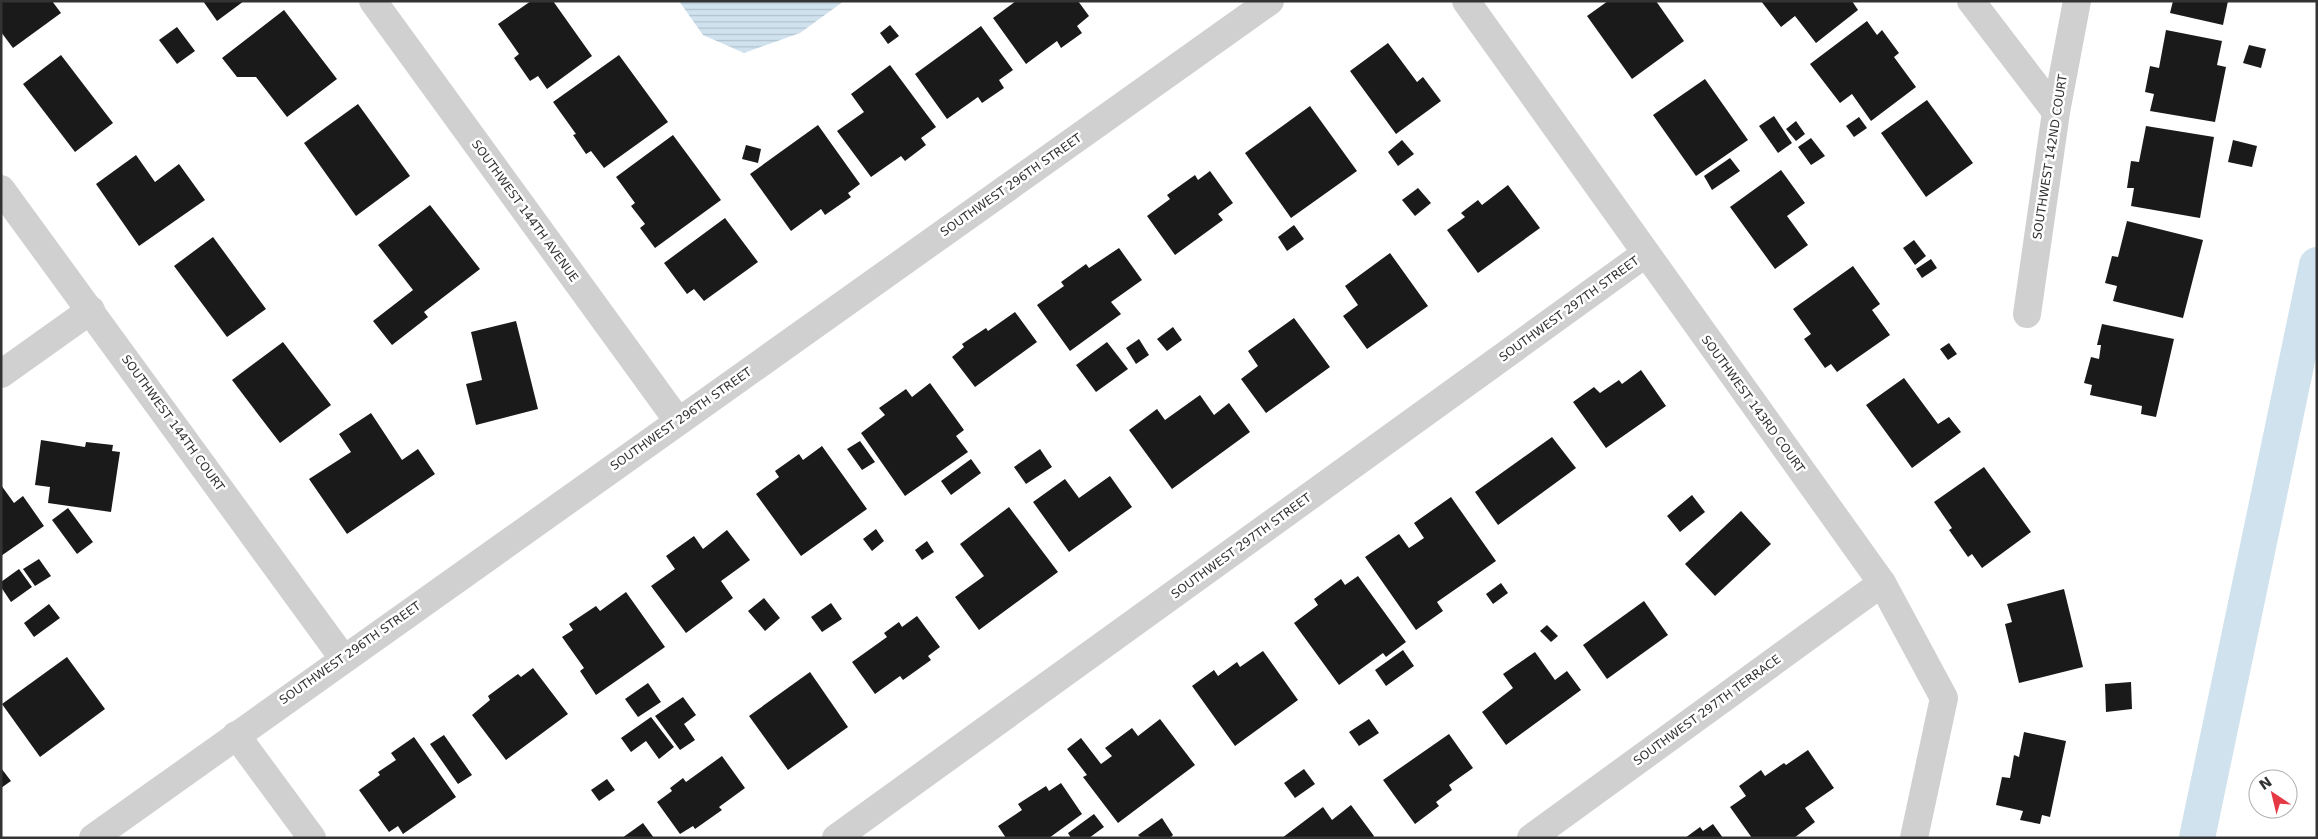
<svg xmlns="http://www.w3.org/2000/svg" width="2318" height="839" viewBox="0 0 2318 839" font-family="'DejaVu Sans',sans-serif">
<style>
.water{fill:url(#water-rules)}
.lines{fill:none;stroke-linecap:round;stroke-linejoin:round}
.canal{stroke:#cfe2ee;stroke-width:36}
.building{fill:#1a1a1a}
.minor{stroke:#d0d0d0;stroke-width:28}
.labels{text-anchor:middle;stroke-width:5;stroke-linejoin:round;paint-order:stroke}
.street-label{font-size:12px;fill:#333;stroke:#fff}
</style>
<defs>
<pattern id="water-rules" width="6" height="5" patternUnits="userSpaceOnUse" patternTransform="scale(1.25)"><rect width="6" height="5" fill="#cfe2ee"/><path d="M0 2.5h6" fill="none" stroke="#b2c2cd"/></pattern>
</defs>
<rect width="100%" height="100%" fill="#fff"/>
<!-- water -->
<polygon class="water" points="679,1 844,1 800,33 744,53 703,35"/>
<g class="lines">
<!-- canal -->
<polyline class="canal" points="2197,838 2317,265"/>
</g>
<!-- building -->
<g class="building">
<polygon points="1,1 52,1 61,13 13,48 1,32"/>
<polygon points="203,1 244,1 217,21"/>
<polygon points="531,1 553,1 592,56 547,89 538,76 530,81 514,58 519,54 498,24"/>
<polygon points="1016,1 1078,1 1089,16 1077,26 1082,33 1061,48 1057,41 1026,64 993,18"/>
<polygon points="1608,1 1656,1 1684,41 1632,79 1587,16"/>
<polygon points="1761,1 1852,1 1858,10 1816,43 1795,16 1781,27"/>
<polygon points="2173,1 2228,1 2223,25 2170,13"/>
<polygon points="284,10 337,79 287,117 256,77 237,77 222,58"/>
<polygon points="1867,21 1877,35 1882,30 1899,53 1894,57 1916,87 1871,121 1852,94 1840,103 1810,64"/>
<polygon points="890,25 899,36 888,44 880,33"/>
<polygon points="981,26 1013,70 999,80 1004,88 982,103 978,97 947,119 915,74"/>
<polygon points="177,27 195,51 177,64 159,40"/>
<polygon points="2166,30 2222,41 2217,65 2226,67 2215,122 2150,111 2154,94 2145,92 2150,66 2159,68"/>
<polygon points="1388,43 1417,82 1423,77 1441,101 1396,134 1350,71"/>
<polygon points="2249,45 2266,49 2261,68 2243,63"/>
<polygon points="61,55 113,123 75,152 23,84"/>
<polygon points="619,55 668,122 604,168 591,151 586,154 573,135 576,134 553,102"/>
<polygon points="890,65 936,127 921,138 926,145 905,161 901,156 871,177 837,131 864,112 851,94"/>
<polygon points="1705,79 1748,140 1696,176 1653,115"/>
<polygon points="1927,100 1973,163 1926,197 1881,133"/>
<polygon points="358,104 410,176 356,216 304,143"/>
<polygon points="1310,106 1357,171 1291,218 1245,153"/>
<polygon points="1774,116 1792,143 1778,153 1759,126"/>
<polygon points="1859,117 1867,128 1854,137 1846,126"/>
<polygon points="1796,121 1805,134 1796,141 1786,129"/>
<polygon points="818,125 860,184 848,193 851,197 825,215 821,209 791,231 750,174"/>
<polygon points="2146,126 2214,137 2200,218 2131,206 2134,188 2127,188 2131,161 2139,162"/>
<polygon points="673,135 721,200 655,248 640,228 645,224 631,206 635,203 616,177"/>
<polygon points="1811,138 1825,156 1811,165 1798,147"/>
<polygon points="1402,140 1414,154 1398,166 1388,152"/>
<polygon points="2233,140 2257,146 2252,167 2228,162"/>
<polygon points="746,145 761,149 758,163 742,159"/>
<polygon points="136,155 155,182 179,164 205,200 139,246 96,184"/>
<polygon points="1730,158 1740,171 1712,190 1704,176"/>
<polygon points="1781,170 1805,203 1787,216 1808,245 1775,269 1730,207"/>
<polygon points="1210,171 1233,203 1218,214 1223,220 1175,255 1147,216 1170,199 1167,195 1195,175 1198,180"/>
<polygon points="1508,185 1540,228 1478,273 1447,230 1465,217 1461,213 1478,200 1482,205"/>
<polygon points="1418,188 1431,203 1415,216 1402,200"/>
<polygon points="430,205 480,269 424,312 428,317 392,345 373,321 413,290 378,245"/>
<polygon points="725,218 758,262 704,301 694,289 687,294 664,263"/>
<polygon points="2127,221 2203,240 2183,318 2113,301 2117,286 2105,283 2112,256 2118,257"/>
<polygon points="1294,225 1304,239 1287,251 1278,237"/>
<polygon points="213,237 266,309 227,337 174,266"/>
<polygon points="1914,240 1926,256 1915,265 1903,248"/>
<polygon points="1119,248 1142,280 1111,302 1121,314 1070,351 1037,305 1064,286 1061,282 1086,264 1089,268"/>
<polygon points="1390,253 1428,306 1367,349 1343,316 1358,305 1345,286"/>
<polygon points="1931,259 1937,268 1922,278 1916,269"/>
<polygon points="1853,266 1880,304 1872,310 1890,335 1837,372 1831,364 1825,368 1804,339 1811,334 1793,309"/>
<polygon points="1015,312 1037,342 975,387 952,357 964,347 962,344 986,328 988,331"/>
<polygon points="1294,318 1330,367 1266,413 1241,379 1258,366 1248,351"/>
<polygon points="516,321 538,409 476,425 466,384 482,380 471,332"/>
<polygon points="2102,324 2174,339 2156,417 2141,414 2142,406 2090,395 2092,385 2084,383 2091,357 2099,359 2101,345 2097,345"/>
<polygon points="1173,327 1182,340 1167,351 1157,339"/>
<polygon points="1139,339 1149,355 1136,364 1126,348"/>
<polygon points="283,342 331,405 280,443 232,380"/>
<polygon points="1107,342 1128,369 1096,392 1076,365"/>
<polygon points="1949,343 1957,354 1948,360 1940,349"/>
<polygon points="1641,370 1666,406 1606,448 1573,402 1594,387 1600,393 1619,380 1622,384"/>
<polygon points="1904,378 1938,424 1949,417 1961,432 1912,468 1866,405"/>
<polygon points="930,383 964,430 956,436 968,452 905,496 861,433 885,415 879,408 906,389 912,397"/>
<polygon points="1200,395 1214,415 1229,403 1250,432 1172,489 1129,430 1157,409 1165,420"/>
<polygon points="371,413 402,460 418,449 435,474 347,534 309,479 351,452 339,434"/>
<polygon points="1552,437 1576,468 1498,525 1475,492"/>
<polygon points="41,440 85,447 86,442 113,445 112,451 120,452 111,512 48,503 50,487 35,485"/>
<polygon points="860,441 875,462 862,470 847,449"/>
<polygon points="822,446 867,509 801,556 756,494 779,477 775,471 799,454 803,460"/>
<polygon points="1040,449 1052,467 1026,484 1014,467"/>
<polygon points="971,459 981,473 951,495 941,481"/>
<polygon points="1984,467 2031,532 1982,568 1972,554 1968,557 1949,530 1952,528 1934,502"/>
<polygon points="1110,476 1132,507 1069,552 1033,502 1065,479 1079,498"/>
<polygon points="1,485 14,503 23,496 44,526 1,556"/>
<polygon points="1692,495 1705,512 1680,532 1667,516"/>
<polygon points="1451,497 1496,561 1437,602 1443,611 1416,630 1365,557 1399,534 1409,548 1424,538 1414,523"/>
<polygon points="1009,507 1058,572 979,630 955,597 984,576 960,544"/>
<polygon points="68,508 93,542 77,554 52,520"/>
<polygon points="1741,511 1771,544 1715,596 1685,564"/>
<polygon points="876,529 884,541 872,551 863,539"/>
<polygon points="727,530 750,560 721,581 733,598 686,633 651,586 675,569 666,556 694,536 703,549"/>
<polygon points="927,541 934,552 922,560 915,550"/>
<polygon points="39,559 51,576 35,586 23,569"/>
<polygon points="19,569 32,587 11,602 1,587 1,582"/>
<polygon points="1358,576 1406,642 1386,657 1383,653 1339,685 1294,623 1318,605 1314,599 1341,579 1345,585"/>
<polygon points="1501,583 1508,593 1493,604 1486,594"/>
<polygon points="2064,589 2083,667 2019,683 2005,624 2012,622 2007,604"/>
<polygon points="626,592 665,647 596,695 580,671 584,668 562,637 573,630 569,624 596,606 600,611"/>
<polygon points="764,598 780,618 765,631 748,611"/>
<polygon points="1644,601 1668,635 1607,679 1583,645"/>
<polygon points="831,603 842,619 822,632 811,617"/>
<polygon points="49,604 60,618 34,637 24,623"/>
<polygon points="917,616 940,647 928,656 931,660 903,680 900,676 875,694 852,662 887,637 884,633 899,622 902,627"/>
<polygon points="1547,625 1558,636 1551,642 1540,631"/>
<polygon points="1403,650 1414,666 1386,686 1375,670"/>
<polygon points="1263,651 1298,700 1235,746 1192,686 1214,670 1218,676 1237,662 1240,667"/>
<polygon points="1535,652 1555,680 1567,671 1581,690 1506,745 1482,712 1513,688 1503,674"/>
<polygon points="67,657 105,709 40,757 2,704"/>
<polygon points="533,668 568,714 506,760 472,715 490,700 488,696 518,674 521,677"/>
<polygon points="810,672 848,727 788,770 749,716"/>
<polygon points="2131,682 2132,709 2106,712 2105,684"/>
<polygon points="648,683 661,702 638,717 625,699"/>
<polygon points="683,697 696,715 684,724 695,740 680,750 655,716"/>
<polygon points="651,717 674,747 659,759 646,741 631,752 621,738"/>
<polygon points="1160,719 1195,765 1118,823 1083,777 1087,775 1067,749 1081,738 1101,764 1112,756 1105,748 1132,728 1138,736"/>
<polygon points="1369,719 1379,733 1359,746 1349,732"/>
<polygon points="2024,732 2066,741 2050,817 2042,815 2040,824 2020,820 2023,811 1996,805 2002,777 2010,778 2014,755 2019,757"/>
<polygon points="1449,734 1473,768 1449,785 1452,790 1436,802 1439,806 1415,824 1383,780"/>
<polygon points="444,735 472,775 458,784 430,744"/>
<polygon points="414,737 456,797 403,834 398,826 389,832 359,790 380,775 378,772 396,760 391,753"/>
<polygon points="1808,750 1834,788 1805,808 1815,822 1794,838 1752,838 1730,807 1746,796 1739,786 1761,770 1765,776 1784,763 1786,765"/>
<polygon points="722,756 745,788 719,807 722,810 695,829 693,826 680,834 657,802 672,791 670,788 683,778 686,782"/>
<polygon points="1,768 11,781 1,788"/>
<polygon points="1304,769 1315,784 1295,798 1284,783"/>
<polygon points="607,779 615,790 599,801 591,790"/>
<polygon points="1061,783 1082,814 1049,838 1006,838 998,826 1022,810 1018,804 1046,786 1049,791"/>
<polygon points="1351,805 1374,836 1372,838 1282,838 1323,807 1332,820"/>
<polygon points="1094,814 1104,827 1089,838 1071,838 1068,833"/>
<polygon points="1162,818 1173,835 1170,838 1141,838 1138,835"/>
<polygon points="643,823 654,838 622,838"/>
<polygon points="1713,824 1723,838 1685,838 1700,827 1703,831"/>
</g>
<g class="lines">
<!-- minor -->
<g class="minor">
<polyline points="373,1 678,421"/>
<polyline points="1466,1 1882,583 1944,698 1914,838"/>
<polyline points="1971,1 2056,112"/>
<polyline points="1,189 343,658"/>
<polyline points="2027,314 2056,112 2077,1"/>
<polyline points="1,374 91,310"/>
<polyline points="236,735 312,838"/>
<polyline points="93,838 1270,1"/>
<polyline points="836,838 1645,254"/>
<polyline points="1531,838 1882,583"/>
</g>
</g>
<g class="labels">
<!-- street labels -->
<g class="street-label">
<text transform="translate(2050 157) rotate(-81)" y="4">SOUTHWEST 142ND COURT</text>
<text transform="translate(1011 185) rotate(-35)" y="4">SOUTHWEST 296TH STREET</text>
<text transform="translate(525 211) rotate(54)" y="4">SOUTHWEST 144TH AVENUE</text>
<text transform="translate(1569 309) rotate(-36)" y="4">SOUTHWEST 297TH STREET</text>
<text transform="translate(1753 404) rotate(54)" y="4">SOUTHWEST 143RD COURT</text>
<text transform="translate(681 419) rotate(-35)" y="4">SOUTHWEST 296TH STREET</text>
<text transform="translate(173 423) rotate(54)" y="4">SOUTHWEST 144TH COURT</text>
<text transform="translate(1241 546) rotate(-36)" y="4">SOUTHWEST 297TH STREET</text>
<text transform="translate(350 653) rotate(-35)" y="4">SOUTHWEST 296TH STREET</text>
<text transform="translate(1707 710) rotate(-36)" y="4">SOUTHWEST 297TH TERRACE</text>
</g>
</g>
<!-- border -->
<rect width="2318" height="839" fill="none" stroke="#333333" stroke-width="5"/>
<!-- north arrow -->
<g transform="translate(2273 794) rotate(325)"><circle r="24" fill="#ffffff" stroke="#adadad"/>
<path d="M0-4L9 19L0 12L-9 19Z" fill="#e63946"/>
<text y="-8" font-size="14" font-weight="bold" text-anchor="middle" fill="#333333">N</text>
</g>
</svg>
